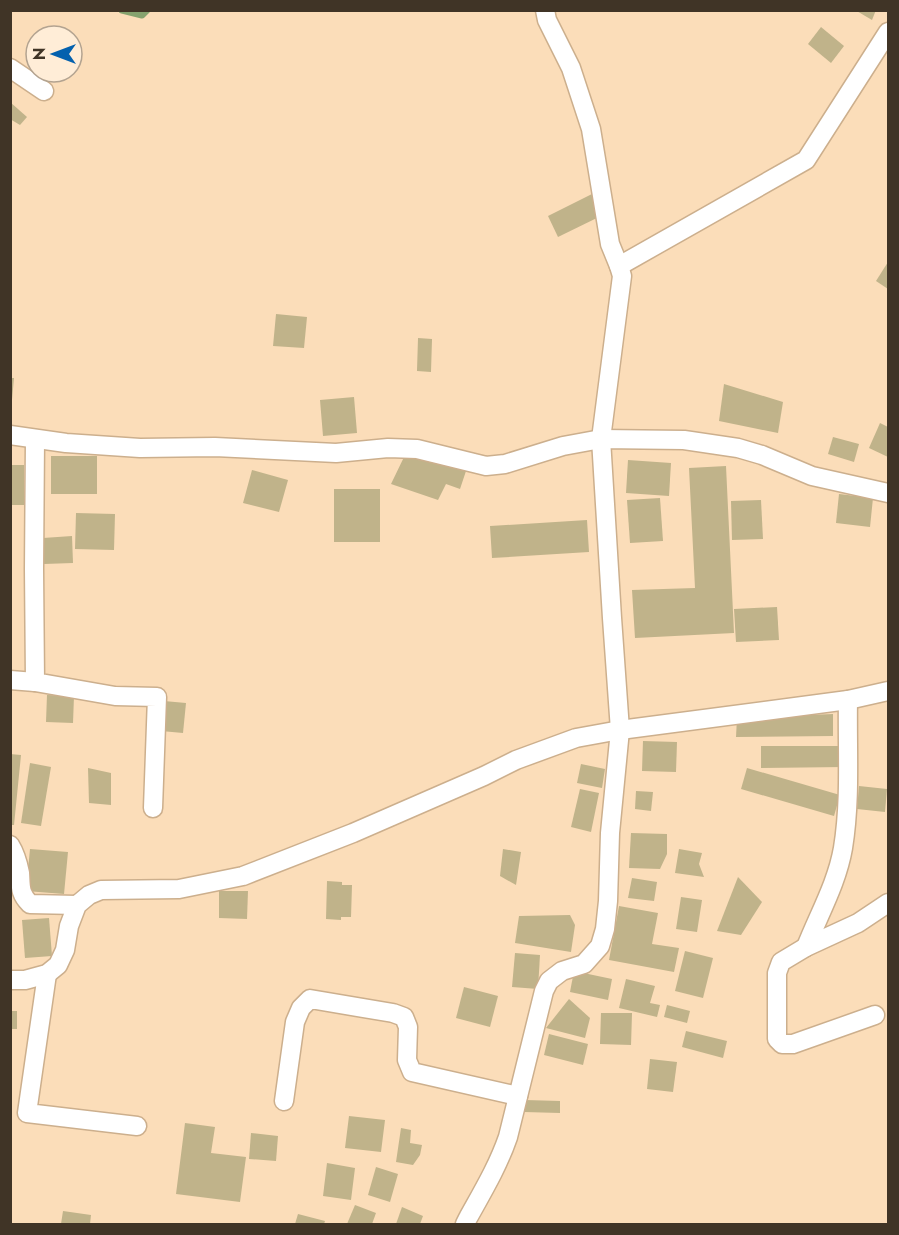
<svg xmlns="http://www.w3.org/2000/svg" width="899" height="1235" viewBox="0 0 899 1235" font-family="Jost,sans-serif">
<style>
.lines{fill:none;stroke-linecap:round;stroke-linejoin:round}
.stream{stroke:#85a26e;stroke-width:7}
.building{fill:#c0b38a}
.street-casing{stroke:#ccaf8d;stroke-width:21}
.street{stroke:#fff;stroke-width:18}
</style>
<rect width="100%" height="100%" fill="#fbddb9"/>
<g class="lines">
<!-- stream -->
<polyline class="stream" points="122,10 142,15 147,10"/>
</g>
<!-- building -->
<g class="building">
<polygon points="855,10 876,10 872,20"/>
<polygon points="821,27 844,46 831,63 808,44"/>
<polygon points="10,102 27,117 20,125 10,119"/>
<polygon points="592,194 603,215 558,237 548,216"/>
<polygon points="888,262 888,289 876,281"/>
<polygon points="276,314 307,317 304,348 273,346"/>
<polygon points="418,338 432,339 431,372 417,371"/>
<polygon points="10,378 14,378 12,400 10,400"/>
<polygon points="724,384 783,402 778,433 719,421"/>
<polygon points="354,397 357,433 323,436 320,400"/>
<polygon points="880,423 888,427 888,457 869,448"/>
<polygon points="833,437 859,444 854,462 828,454"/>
<polygon points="405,455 467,468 460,489 446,484 438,500 391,484"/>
<rect x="51" y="456" width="46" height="38"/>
<polygon points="628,460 671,463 669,496 626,493"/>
<rect x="10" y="465" width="14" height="40"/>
<polygon points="726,466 734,633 635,638 632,590 695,588 689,468"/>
<polygon points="252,470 288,480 279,512 243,503"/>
<rect x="334" y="489" width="46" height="53"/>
<polygon points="839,494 873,498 870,527 836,523"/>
<polygon points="660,498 663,541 630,543 627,500"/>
<polygon points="761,500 763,539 732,540 731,501"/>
<polygon points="76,513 115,514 114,550 75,549"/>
<polygon points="587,520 589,552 492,558 490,526"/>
<polygon points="72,536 73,563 44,564 43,538"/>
<polygon points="777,607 779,640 736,642 734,609"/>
<polygon points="47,695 74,696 73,723 46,722"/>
<polygon points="164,701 186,703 183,733 161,731"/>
<polygon points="833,714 833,736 736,737 737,718"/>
<polygon points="643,741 677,742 676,772 642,771"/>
<polygon points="761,746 844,746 844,767 761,768"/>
<polygon points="10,754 21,755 14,825 10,825"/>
<polygon points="30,763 51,767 41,826 21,823"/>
<polygon points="581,764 605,769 602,788 577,783"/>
<polygon points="88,768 111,773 111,805 89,803"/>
<polygon points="747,768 840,795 834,816 741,789"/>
<polygon points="859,786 887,789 885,812 857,809"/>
<polygon points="580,789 599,793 591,832 571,827"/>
<polygon points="636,791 653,792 651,811 635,809"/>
<polygon points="631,833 667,834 667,854 660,869 629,868"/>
<polygon points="30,849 68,852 64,894 26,891"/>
<polygon points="503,849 521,852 516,885 500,876"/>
<polygon points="679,849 702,853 699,864 704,877 675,873"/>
<polygon points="738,877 762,902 741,935 717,931"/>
<polygon points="632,878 657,882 654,901 628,898"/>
<polygon points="327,881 342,882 342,885 352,885 351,917 341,917 341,920 326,919"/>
<polygon points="219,891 248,891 247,919 219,918"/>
<polygon points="681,897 702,900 697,932 676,929"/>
<polygon points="619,906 658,913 652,944 679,948 674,972 609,960"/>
<polygon points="570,915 575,925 571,952 515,943 519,916"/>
<polygon points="49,918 52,956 25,958 22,920"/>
<polygon points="685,951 713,958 703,998 675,991"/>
<polygon points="515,953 540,955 538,989 512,987"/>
<polygon points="574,971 612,979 608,1000 570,992"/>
<polygon points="626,979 655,986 650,1003 660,1005 657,1017 619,1008"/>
<polygon points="464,987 498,996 490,1027 456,1018"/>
<polygon points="569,999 590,1018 585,1038 546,1028"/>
<polygon points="667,1005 690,1011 687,1023 664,1017"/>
<rect x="10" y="1011" width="7" height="18"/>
<polygon points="601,1013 632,1013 631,1045 600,1044"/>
<polygon points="686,1031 727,1041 723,1058 682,1047"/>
<polygon points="549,1034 588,1044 583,1065 544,1055"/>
<polygon points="650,1059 677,1062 673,1092 647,1089"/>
<polygon points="525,1100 560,1101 560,1113 524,1112"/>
<polygon points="349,1116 385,1120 381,1152 345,1148"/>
<polygon points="185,1123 215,1127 211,1153 246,1157 240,1202 176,1194"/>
<polygon points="401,1128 411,1130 410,1143 422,1145 420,1155 413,1165 396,1162"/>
<polygon points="251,1133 278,1136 276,1161 249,1159"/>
<polygon points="327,1163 355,1168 351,1200 323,1196"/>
<polygon points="376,1167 398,1174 390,1202 368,1195"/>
<polygon points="355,1205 376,1213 372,1224 347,1224"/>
<polygon points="402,1207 423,1216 420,1224 396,1224"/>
<polygon points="63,1211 91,1215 90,1224 61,1224"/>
<polygon points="298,1214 325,1221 324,1224 295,1224"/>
</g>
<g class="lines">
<defs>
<g id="street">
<polyline points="10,68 44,91"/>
<polyline points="619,266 806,160 888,32"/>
<polyline points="10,435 66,443 140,448 215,447 336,453 388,448 417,449 486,466 505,464 563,446 601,439 684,440 738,448 762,455 812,476 888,493"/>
<polyline points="35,439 34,569 35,682 115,696 157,697 153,808"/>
<polyline points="10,680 35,682"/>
<path d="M 10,845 C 15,853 18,863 20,873 C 21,886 19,893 30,904 L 77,905"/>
<path d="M 806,947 C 819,914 837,883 843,848 C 851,799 847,748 848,700"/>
<polyline points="47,974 27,1113 137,1126"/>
<polyline points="10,980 25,980 47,974 58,965 65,950 69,926 77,905 89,895 101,890 179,889 243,876 353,833 484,776 516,760 576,738 620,730 848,700 888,691"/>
<polyline points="875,1015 793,1044 782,1044 777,1039 777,973 781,962 806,947 858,923 888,903"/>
<polyline points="284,1101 295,1022 301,1008 310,999 393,1013 404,1017 408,1027 407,1060 412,1072 518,1096"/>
<path d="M 465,1224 L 468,1218 C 483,1191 498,1166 508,1137 L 544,991 L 549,981 L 562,971 L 584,964 L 600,946 L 605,929 L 608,901 L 610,833 L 620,730 L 612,618 L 601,439 L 622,276 L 619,266 L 610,244 L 591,129 L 571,68 L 547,20 L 545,10"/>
</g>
</defs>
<!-- street casing -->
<use href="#street" class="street-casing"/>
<!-- street -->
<use href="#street" class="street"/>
</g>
<!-- border -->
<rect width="899" height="1235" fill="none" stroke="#403426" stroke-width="24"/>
<!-- north arrow -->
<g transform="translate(54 54) rotate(270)"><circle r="28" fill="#ffedd7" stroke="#b3a390" stroke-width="1.5"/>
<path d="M0-4.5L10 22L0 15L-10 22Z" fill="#0461ae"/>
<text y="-9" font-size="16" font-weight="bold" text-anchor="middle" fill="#403426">N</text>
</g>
</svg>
